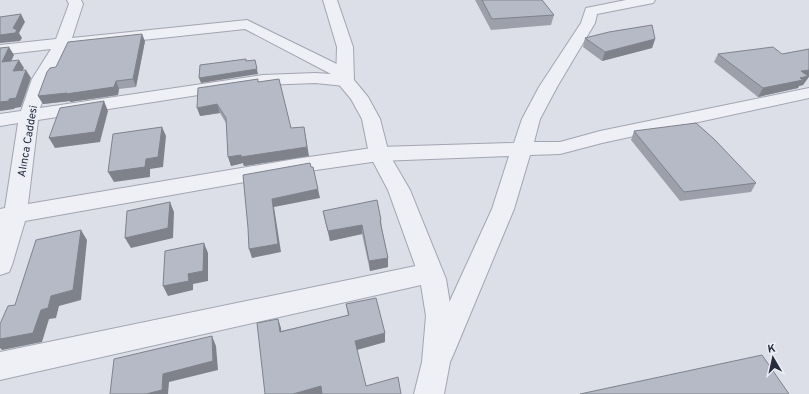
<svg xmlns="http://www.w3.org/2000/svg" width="809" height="394" viewBox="0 0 809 394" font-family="Overpass,sans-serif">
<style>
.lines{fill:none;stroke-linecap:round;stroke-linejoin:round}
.minor-casing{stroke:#a2a5b1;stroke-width:2}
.tertiary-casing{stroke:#a2a5b1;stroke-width:2}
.minor{fill:#eff0f5;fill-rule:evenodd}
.tertiary{fill:#eff0f5;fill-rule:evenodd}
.wall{fill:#9da0ab}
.shaded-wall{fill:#7f828b}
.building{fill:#b6bac7;stroke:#7f828b}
.labels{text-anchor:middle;stroke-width:4;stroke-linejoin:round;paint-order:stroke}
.street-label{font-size:11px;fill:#262b3d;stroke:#ebeef4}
</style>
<rect width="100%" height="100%" fill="#dcdfe7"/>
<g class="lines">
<defs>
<g id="minor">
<path d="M 67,0 L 81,0 L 83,4 L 72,38 L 247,20 L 349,70 L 354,81 L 351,85 L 345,86 L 315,83 L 263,85 L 38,120 L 28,204 L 295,159 L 379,147 L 514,143 L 522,119 L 539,87 L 581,23 L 586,8 L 626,0 L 655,0 L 653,3 L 648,4 L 597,14 L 595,23 L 557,87 L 540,119 L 534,142 L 560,142 L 600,131 L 809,88 L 809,98 L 602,143 L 560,154 L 530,155 L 514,209 L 454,353 L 450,362 L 440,366 L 430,362 L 426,353 L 492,209 L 509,156 L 379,161 L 295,173 L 25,221 L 12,265 L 9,272 L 0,275 L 0,209 L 5,208 L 18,123 L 0,126 L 0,114 L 21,111 L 32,79 L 51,49 L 0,55 L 0,45 L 56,39 L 69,4 ZM 245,29 L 331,74 L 315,73 L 263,75 L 40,108 L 50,79 L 68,48 Z"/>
<polygon points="430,263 439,266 443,273 439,280 430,283 0,380 0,352"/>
</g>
<polygon id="tertiary" points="323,0 337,0 353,47 354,80 368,97 380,119 389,154 410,190 446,279 452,316 450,362 444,394 414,394 422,362 426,316 420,279 388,190 369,154 362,119 351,99 336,81 337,47"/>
</defs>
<!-- minor casing -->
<use href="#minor" class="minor-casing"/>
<!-- tertiary casing -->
<use href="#tertiary" class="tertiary-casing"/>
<!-- minor -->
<use href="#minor" class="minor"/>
<!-- tertiary -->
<use href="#tertiary" class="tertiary"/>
</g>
<!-- wall -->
<g class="wall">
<polygon points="475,0 542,0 554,15 551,25 491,30"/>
<polygon points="585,38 655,39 652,48 602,61 583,47"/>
<polygon points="145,41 136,87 119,89 118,95 70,102 70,101 43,104 38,96 56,67"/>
<polygon points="718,54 808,78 803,85 799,86 798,88 758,97 714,62"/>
<polygon points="258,79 258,82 309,156 244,166 243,163 231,166 226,123 220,113 200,116"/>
<polygon points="634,131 756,183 751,192 680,201 631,140"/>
<polygon points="323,211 381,220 382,229 388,258 388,267 370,271 362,234 330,241 325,221"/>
<polygon points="346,304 385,333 385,342 357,350 366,386 401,394 265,394 278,319 281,331 348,316"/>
</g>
<!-- shaded-wall -->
<g class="shaded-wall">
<polygon points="21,14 25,22 19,33 22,38 20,41 0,43 0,35 13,28"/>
<polygon points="142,34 145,41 136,87 133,79"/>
<polygon points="655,39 652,48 602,61 605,52"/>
<polygon points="9,47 14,55 7,70 2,62"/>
<polygon points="19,60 24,68 18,79 13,71"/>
<polygon points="255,60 258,74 201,83 199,78"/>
<polygon points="26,70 31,78 21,107 15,108 14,109 0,111 0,102"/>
<polygon points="809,70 809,77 808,78 803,85 799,86 798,88 758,97 763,88 801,71"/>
<polygon points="116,81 119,89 118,95 70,102 70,101 43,104 38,96"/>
<polygon points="104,101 108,111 100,142 55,148 49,138"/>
<polygon points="217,104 220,113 200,116 197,108"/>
<polygon points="162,127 166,136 163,167 150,169 150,177 114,182 108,172 146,159"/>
<polygon points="304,127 309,156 244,166 243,163 231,166 228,157"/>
<polygon points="318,189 320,198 274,207 281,252 252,258 249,249 272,199"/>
<polygon points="170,202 174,212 173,238 131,248 125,238"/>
<polygon points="362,225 362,234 330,241 328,231"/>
<polygon points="81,230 87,240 81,300 59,306 56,318 49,319 42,342 2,350 0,348 0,339 41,310 51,296"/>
<polygon points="204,243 208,253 208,281 193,284 193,290 168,296 163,286"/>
<polygon points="388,258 388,267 370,271 369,261"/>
<polygon points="278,319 281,328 282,340 280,332"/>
<polygon points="385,333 385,342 356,350 355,341"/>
<polygon points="212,336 216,346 218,370 169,382 168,394 146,394 163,374"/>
<polygon points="321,386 323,394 293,394"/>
</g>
<!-- building -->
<g class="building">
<polygon points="482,0 542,0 554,15 492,19"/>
<polygon points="21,14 13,28 17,30 15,33 0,35 0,17"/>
<polygon points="652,25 655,39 605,52 585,38 609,32"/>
<polygon points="142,34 133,79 116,81 114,87 66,94 67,93 38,96 47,72 50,68 56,67 68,42"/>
<polygon points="9,47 2,62 19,60 13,71 26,70 16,98 9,99 9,101 0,102 0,48"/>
<polygon points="773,47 782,54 809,49 809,70 801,71 808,76 800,78 803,80 763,88 718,54"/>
<polygon points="246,59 246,61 255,60 257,69 199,78 200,65"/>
<polygon points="258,79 258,82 279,79 291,128 304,127 307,147 241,157 241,155 228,157 226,118 217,104 197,108 198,88"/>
<polygon points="104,101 95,132 49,138 60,108"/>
<polygon points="696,123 714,139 756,183 684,192 634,131"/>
<polygon points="162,127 158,157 146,159 145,167 108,172 113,134"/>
<polygon points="310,163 311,167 313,167 318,189 272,199 278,244 249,249 248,228 243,175"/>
<polygon points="377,200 381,220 380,221 388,258 369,261 362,225 328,231 323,211"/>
<polygon points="170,202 168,228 125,238 127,211"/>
<polygon points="81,230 73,290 51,296 48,308 41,310 33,333 0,339 0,324 8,306 15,305 36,240"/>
<polygon points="204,243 203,271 188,274 189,281 163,286 165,251"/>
<polygon points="376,298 385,333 355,341 366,386 398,377 401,394 322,394 321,386 293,394 265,394 257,323 278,319 280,332 349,315 346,304"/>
<polygon points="212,336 213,361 163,374 162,390 146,394 110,394 114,359"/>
<polygon points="762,355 789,394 580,394"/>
</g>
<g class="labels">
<!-- street labels -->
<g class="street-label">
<text transform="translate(27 141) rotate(-80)" y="4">Alınca Caddesi</text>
</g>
</g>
<!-- north arrow -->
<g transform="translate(773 358) rotate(351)" stroke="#ebeef4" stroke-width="3" paint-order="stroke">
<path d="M0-3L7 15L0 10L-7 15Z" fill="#262b3d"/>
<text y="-6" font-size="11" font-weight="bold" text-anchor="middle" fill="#262b3d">K</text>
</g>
</svg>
